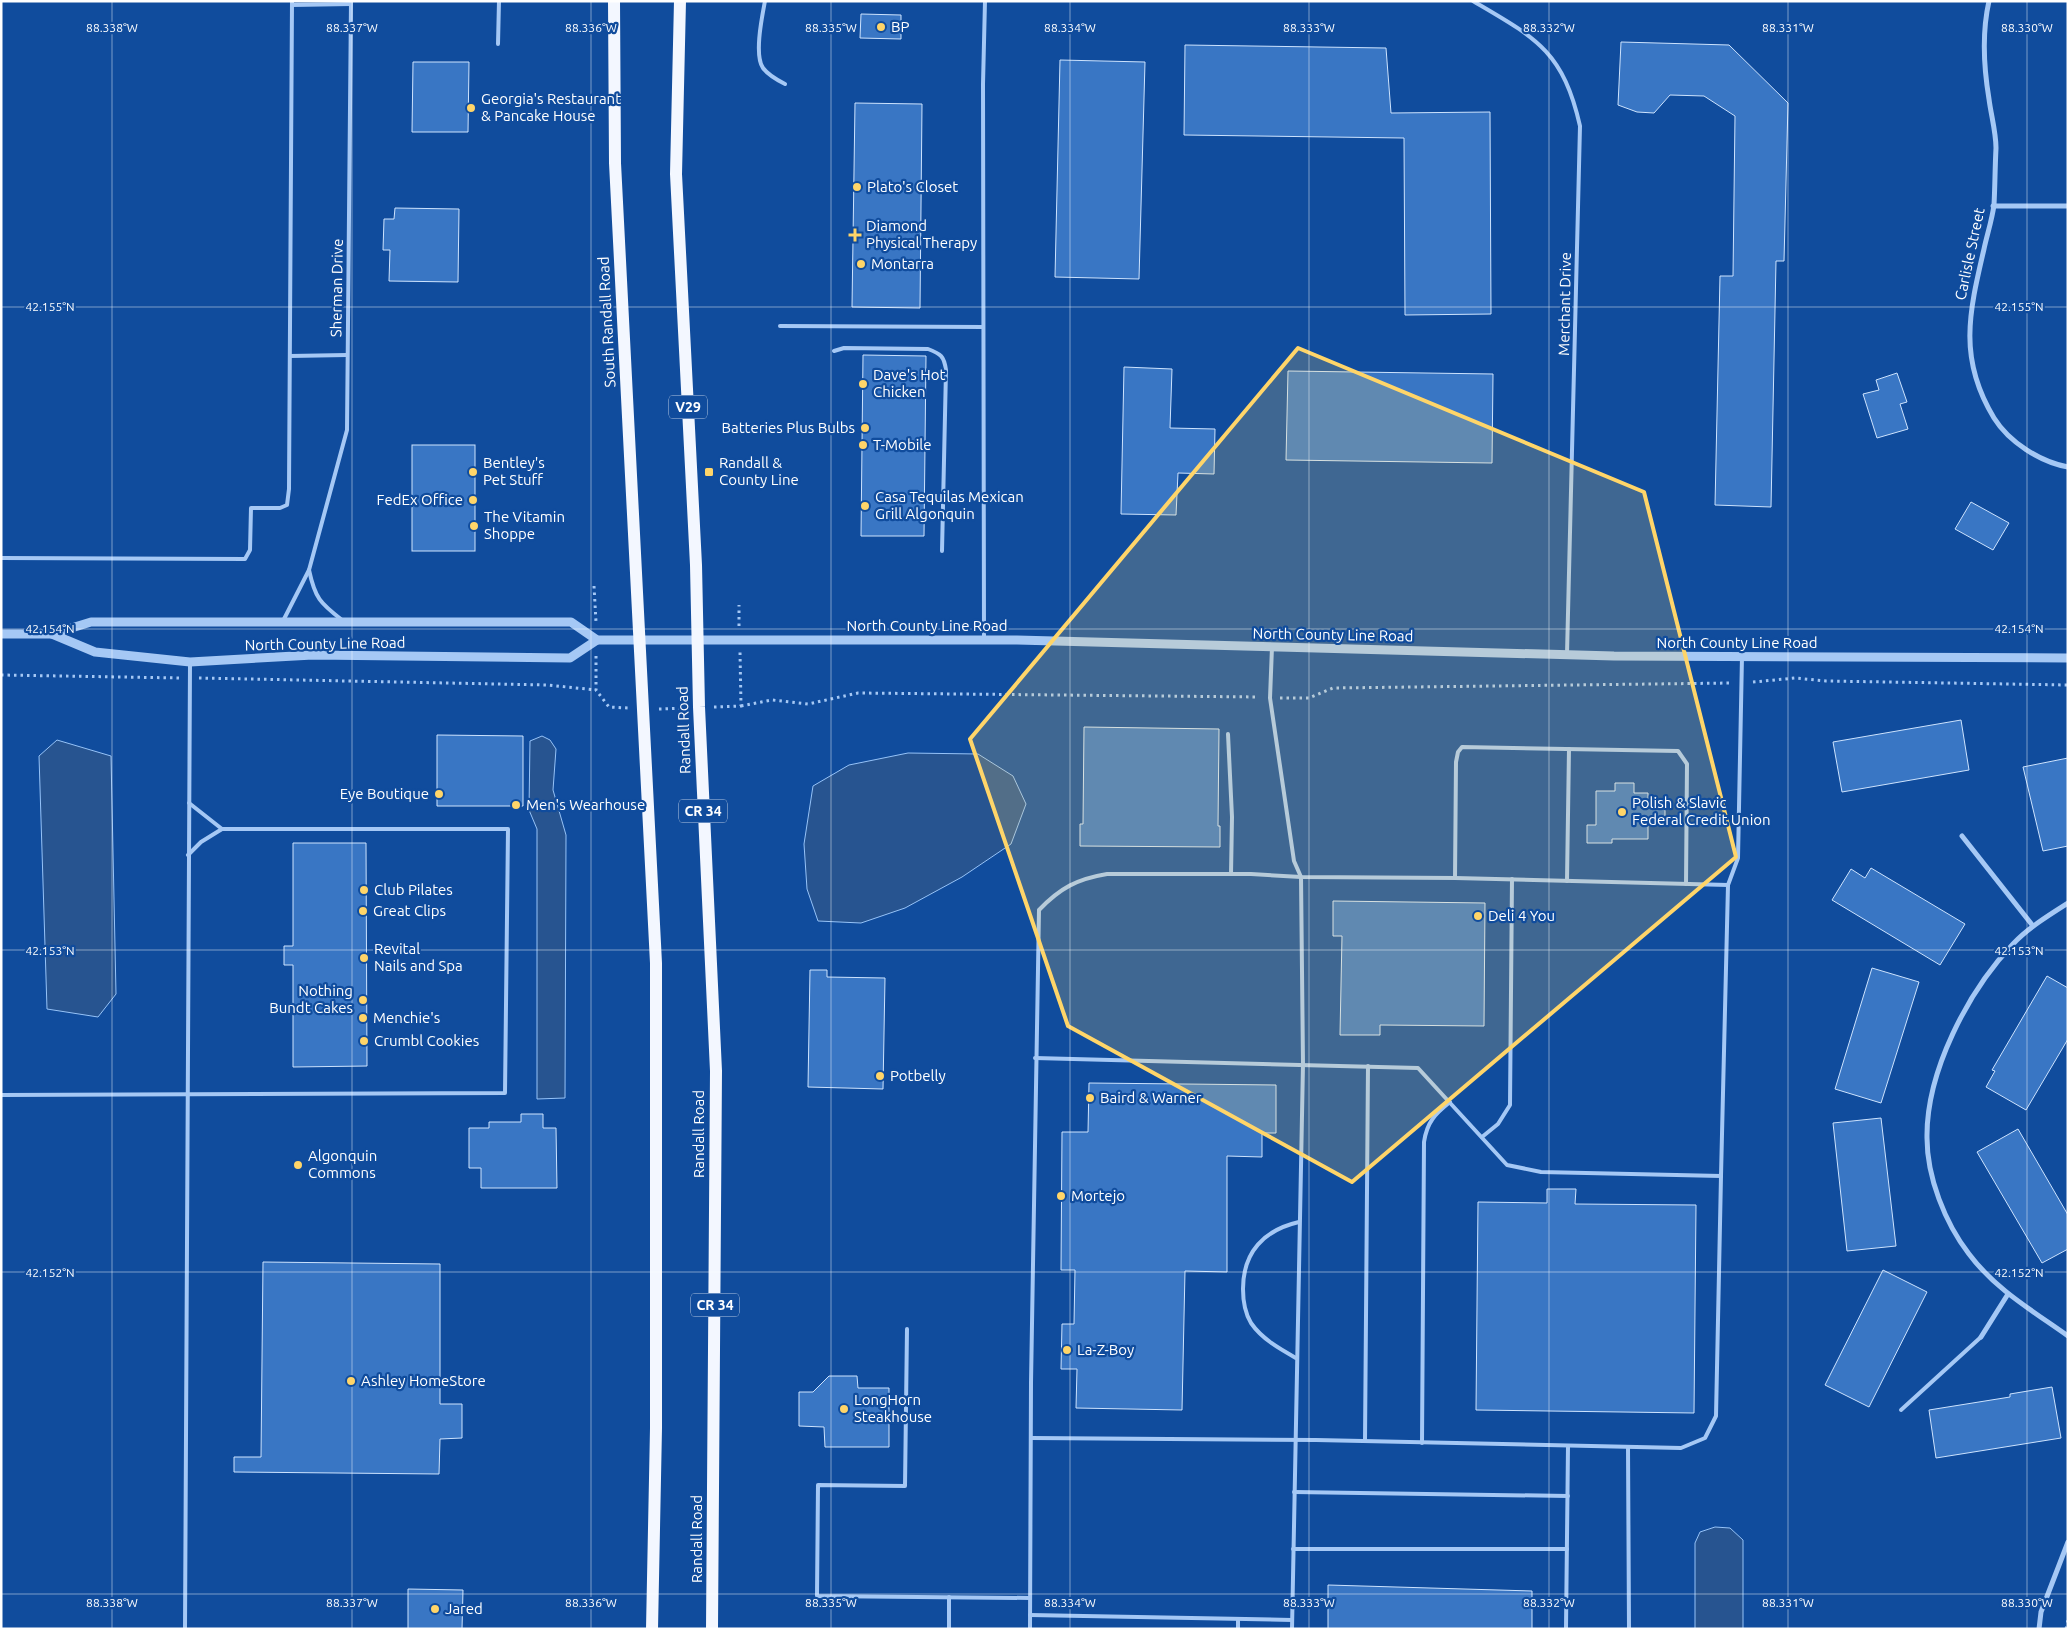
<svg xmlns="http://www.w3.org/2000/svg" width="2069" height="1630" viewBox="0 0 2069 1630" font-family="Ubuntu,sans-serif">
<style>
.water{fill:#275490;stroke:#96c3f8}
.building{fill:#3976c4;stroke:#cde3fe}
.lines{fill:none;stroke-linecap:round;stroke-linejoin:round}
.path{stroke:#a5c8f5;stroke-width:3;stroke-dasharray:2.5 4;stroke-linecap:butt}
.service{stroke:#a5c8f5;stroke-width:4}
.minor{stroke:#a5c8f5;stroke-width:5}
.tertiary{stroke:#a5c8f5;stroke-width:9}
.primary{stroke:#f3f7ff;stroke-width:12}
.marked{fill:#ffd569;fill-opacity:0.2;stroke:#ffd569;stroke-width:4;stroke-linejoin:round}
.ticks{fill:none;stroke:#fff;stroke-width:1;stroke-opacity:0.45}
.poi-dot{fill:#ffd569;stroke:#104c9d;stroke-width:2}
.labels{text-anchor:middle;stroke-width:4.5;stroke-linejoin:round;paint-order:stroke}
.shield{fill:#104c9d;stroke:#b7c9e2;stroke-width:1}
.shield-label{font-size:14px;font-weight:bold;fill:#fff}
.poi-label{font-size:15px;fill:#fff;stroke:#104c9d;text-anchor:start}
.street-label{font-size:15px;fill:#fff;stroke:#104c9d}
.ticks-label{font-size:12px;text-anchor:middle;fill:#fff;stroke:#104c9d;stroke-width:4.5;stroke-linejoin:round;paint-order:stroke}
</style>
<rect width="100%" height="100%" fill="#104c9d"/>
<!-- water -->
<g class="water">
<polygon points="542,736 550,740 556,749 553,790 566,835 565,1098 537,1099 537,829 529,810 530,741"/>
<polygon points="57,740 111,756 116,994 98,1017 47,1009 39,756"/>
<polygon points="908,753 978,754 1013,776 1026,804 1011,844 962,877 905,908 861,923 818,921 807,889 804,844 813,786 849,765"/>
<polygon points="1715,1527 1730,1528 1743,1540 1743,1629 1695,1629 1695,1543 1700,1532"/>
</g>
<!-- building -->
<g class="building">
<polygon points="861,14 901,15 901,39 860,38"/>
<polygon points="1621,42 1729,45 1788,103 1784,261 1776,261 1771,507 1715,505 1720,276 1733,276 1735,116 1704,96 1670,95 1654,113 1637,112 1618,105"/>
<polygon points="1185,45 1386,48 1391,113 1490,112 1491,314 1405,315 1404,138 1184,135"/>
<polygon points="1060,60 1145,62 1139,279 1055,277"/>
<polygon points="413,62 469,62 468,132 412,132"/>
<polygon points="855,103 922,104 920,308 852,307"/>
<polygon points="395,208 459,209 458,282 389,281 390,250 383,250 384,219 394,219"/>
<polygon points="863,355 926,356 924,536 861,536"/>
<polygon points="1124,367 1172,369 1170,428 1215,429 1214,474 1178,473 1176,515 1121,514"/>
<polygon points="1288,371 1493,374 1492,463 1286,460"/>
<polygon points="1897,373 1907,402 1900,404 1908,429 1877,438 1863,394 1879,390 1876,380"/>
<rect x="412" y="445" width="63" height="106"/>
<polygon points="1971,502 2009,523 1993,550 1955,529"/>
<polygon points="1961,720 1969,770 1842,792 1833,742"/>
<polygon points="1084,727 1219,729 1218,826 1220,826 1220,847 1080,846 1080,824 1083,824"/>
<polygon points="437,735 523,736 523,806 437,806"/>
<polygon points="2068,758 2068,846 2043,851 2023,767"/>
<polygon points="1615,783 1634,783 1634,793 1648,793 1648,804 1665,804 1665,820 1648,820 1648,839 1612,839 1612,843 1587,843 1587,825 1596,825 1596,791 1615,791"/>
<polygon points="293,843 366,843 367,1066 293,1067 293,965 284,965 284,946 293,946"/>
<polygon points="1871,868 1965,924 1940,965 1832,900 1851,869 1865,878"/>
<polygon points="1333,901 1485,903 1484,1026 1380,1025 1380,1035 1340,1035 1342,936 1333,936"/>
<polygon points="1872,968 1919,982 1881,1103 1835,1089"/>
<polygon points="810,970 827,970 827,977 885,978 883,1089 808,1087"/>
<polygon points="2047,976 2068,988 2068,1039 2026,1110 1986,1087 1995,1071 1992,1070"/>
<polygon points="1089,1083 1276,1085 1276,1133 1262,1133 1262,1157 1227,1156 1227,1272 1185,1271 1182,1410 1076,1408 1077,1369 1061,1369 1062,1324 1074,1324 1075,1270 1061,1270 1062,1132 1088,1132"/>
<polygon points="521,1114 543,1114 543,1128 556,1128 557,1188 481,1188 481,1168 469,1168 469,1128 489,1128 489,1122 521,1122"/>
<polygon points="1881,1118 1896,1246 1847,1251 1833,1123"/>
<polygon points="2018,1129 2068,1215 2068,1249 2042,1263 1977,1152"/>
<polygon points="1547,1189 1576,1189 1575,1204 1696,1205 1694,1413 1476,1410 1478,1202 1547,1203"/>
<polygon points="263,1262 440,1264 440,1404 462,1404 462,1438 440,1439 439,1474 234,1472 234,1457 261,1457"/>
<polygon points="1883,1270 1927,1292 1869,1407 1825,1385"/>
<polygon points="829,1376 857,1376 858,1388 889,1388 889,1447 825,1447 824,1427 799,1426 799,1392 813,1392"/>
<polygon points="2052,1387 2061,1438 1936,1458 1929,1410 2010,1397 2010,1394"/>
<polygon points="1328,1585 1532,1591 1532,1629 1328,1629"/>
<polygon points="408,1589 463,1590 462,1629 408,1629"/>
</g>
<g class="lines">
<!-- path -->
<g class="path">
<polyline points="594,586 596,622"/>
<polyline points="739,626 739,605"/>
<polyline points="596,656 596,690 609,707 628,708"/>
<polyline points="1,675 181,678"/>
<polyline points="199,678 547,685 596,690"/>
<polyline points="1753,682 1795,678 1826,681 2068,685"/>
<polyline points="1280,698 1309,698 1333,688 1732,683"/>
<polyline points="741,706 772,700 808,704 858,693 1259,697"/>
<polyline points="714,707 741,706 740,652"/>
<polyline points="659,709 685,708"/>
<polyline points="2066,1629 2068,1620"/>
</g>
<!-- service -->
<g class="service">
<path d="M 765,1 C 762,17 754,55 763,68 C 768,75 777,80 785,84"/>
<path d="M 1473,1 C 1536,38 1563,51 1580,126 L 1567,654"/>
<polyline points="292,5 351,4"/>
<polyline points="498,44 499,1"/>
<polyline points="780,326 983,327"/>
<path d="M 834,351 L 844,348 L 928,349 C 941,354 944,356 946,370 L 942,551"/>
<polyline points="290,356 347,355"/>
<polyline points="1,558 245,559 250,550 251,508 280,508 287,505 289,489 292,1"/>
<path d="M 309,570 C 315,598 320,603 342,620"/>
<polyline points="283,621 309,570 347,430 351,1"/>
<polyline points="984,640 983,84 985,1"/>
<polyline points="1272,647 1270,698 1294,861 1301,877 1303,1064 1292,1629"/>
<polyline points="1228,734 1232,817 1231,874"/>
<polyline points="189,803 222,829"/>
<polyline points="1455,878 1456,762 1458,752 1462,747 1678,751 1687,764 1686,884"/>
<polyline points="1567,881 1569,749"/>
<polyline points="1035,1058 1418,1068 1507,1165 1541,1172 1721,1176 1728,885"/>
<polyline points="1,1095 505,1093 508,829 222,829 201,842 188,855"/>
<polyline points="1482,1137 1498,1124 1510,1105 1512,879"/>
<polyline points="907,1329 905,1486 818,1485 817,1596 1030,1598"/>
<path d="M 1296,1358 C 1280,1349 1262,1339 1251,1323 C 1245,1313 1243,1300 1243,1289 C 1243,1252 1264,1230 1299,1222"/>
<polyline points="1901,1410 1981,1337"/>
<polyline points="1031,1438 1316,1440 1681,1448 1705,1438 1716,1416 1721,1176"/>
<polyline points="1365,1441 1368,1066"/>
<path d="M 1422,1443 L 1424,1142 C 1427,1122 1435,1114 1450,1102"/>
<polyline points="1628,1447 1629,1629"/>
<polyline points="1294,1492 1568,1496"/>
<polyline points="1293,1549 1567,1549"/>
<polyline points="1030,1615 1292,1620"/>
<polyline points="185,1629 190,664"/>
<polyline points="949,1629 949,1597"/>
<path d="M 1030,1629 L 1031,1383 L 1039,910 C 1060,888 1077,879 1107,874 L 1251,874 L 1301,877 L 1455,878 L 1728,885 L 1738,858 L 1742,656"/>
<polyline points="1238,1629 1238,1619"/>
<polyline points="1566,1629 1568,1446"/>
</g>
<!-- minor -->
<g class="minor">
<path d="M 1989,1 C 1982,32 1984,69 1989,99 C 1991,115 1996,132 1996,148 C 1995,167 1995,186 1994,205 C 1992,220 1987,235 1984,249 C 1969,313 1958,359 1994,418 C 2009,442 2040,462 2068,467"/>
<polyline points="1993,206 2068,206"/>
<polyline points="1962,836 2033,926"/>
<path d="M 2068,903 C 2049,915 2028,928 2013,944 C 1968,991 1926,1072 1927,1138 C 1927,1177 1945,1223 1969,1254 C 1995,1289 2033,1311 2068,1336"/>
<polyline points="1981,1337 2008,1294"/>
<polyline points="2039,1629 2041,1612 2068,1542"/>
</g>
<!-- tertiary -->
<g class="tertiary">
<polyline points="1,634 52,634 91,622 571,622 597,640 1017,640 1614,656 2068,658"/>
<polyline points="52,634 95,652 190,662 313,655 570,658 597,640"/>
</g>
<!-- primary -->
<g class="primary">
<polyline points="614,1 615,163 656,963 656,1428 652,1629"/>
<polyline points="680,1 676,174 696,565 699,707 716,1071 712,1629"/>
</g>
</g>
<!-- marked area -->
<path class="marked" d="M 1298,348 L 1644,492 L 1736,857 L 1352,1182 L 1068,1026 L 970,739 Z"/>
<!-- ticks -->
<path class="ticks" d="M 112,1 L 112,1629M 352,1 L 352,1629M 591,1 L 591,1629M 831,1 L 831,1629M 1070,1 L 1070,1629M 1309,1 L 1309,1629M 1549,1 L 1549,1629M 1788,1 L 1788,1629M 2027,1 L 2027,1629M 1,307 L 2068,307M 1,629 L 2068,629M 1,950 L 2068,950M 1,1272 L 2068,1272M 1,1594 L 2068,1594"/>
<!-- markers -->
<g class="poi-dot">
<circle cx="881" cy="27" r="5"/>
<circle cx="471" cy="108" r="5"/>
<circle cx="857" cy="187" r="5"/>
<path d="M852.5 227.5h5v5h5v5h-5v5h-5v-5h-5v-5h5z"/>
<circle cx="861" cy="264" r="5"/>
<circle cx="863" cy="384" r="5"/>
<circle cx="865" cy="428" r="5"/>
<circle cx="863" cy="445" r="5"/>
<circle cx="473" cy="472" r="5"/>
<rect x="704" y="467" width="10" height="10" rx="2.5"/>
<circle cx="473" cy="500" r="5"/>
<circle cx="865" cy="506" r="5"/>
<circle cx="474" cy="526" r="5"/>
<circle cx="439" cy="794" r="5"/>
<circle cx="516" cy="805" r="5"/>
<circle cx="1622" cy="812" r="5"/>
<circle cx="364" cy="890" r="5"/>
<circle cx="363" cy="911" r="5"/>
<circle cx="1478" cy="916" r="5"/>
<circle cx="364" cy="958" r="5"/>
<circle cx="363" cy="1000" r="5"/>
<circle cx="363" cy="1018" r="5"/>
<circle cx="364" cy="1041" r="5"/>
<circle cx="880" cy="1076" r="5"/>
<circle cx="1090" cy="1098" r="5"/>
<circle cx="298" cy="1165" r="5"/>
<circle cx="1061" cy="1196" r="5"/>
<circle cx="1067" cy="1350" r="5"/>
<circle cx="351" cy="1381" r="5"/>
<circle cx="844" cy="1409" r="5"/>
<circle cx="435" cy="1609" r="5"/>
</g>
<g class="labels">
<!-- shield labels -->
<g class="shield">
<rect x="669" y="395.5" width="38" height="23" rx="4"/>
<rect x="679" y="799.5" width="48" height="23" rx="4"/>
<rect x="691" y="1293.5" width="48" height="23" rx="4"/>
</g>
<g class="shield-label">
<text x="688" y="412">V29</text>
<text x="703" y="816">CR 34</text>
<text x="715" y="1310">CR 34</text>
</g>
<!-- poi labels -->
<g class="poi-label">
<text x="891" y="32">BP</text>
<text x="481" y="104">Georgia's Restaurant<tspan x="481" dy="17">&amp; Pancake House</tspan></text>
<text x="867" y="192">Plato's Closet</text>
<text x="866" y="231">Diamond<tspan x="866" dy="17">Physical Therapy</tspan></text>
<text x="871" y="269">Montarra</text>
<text x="873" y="380">Dave's Hot<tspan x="873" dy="17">Chicken</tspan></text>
<text x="855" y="433" text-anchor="end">Batteries Plus Bulbs</text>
<text x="873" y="450">T-Mobile</text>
<text x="483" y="468">Bentley's<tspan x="483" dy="17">Pet Stuff</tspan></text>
<text x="719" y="468">Randall &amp;<tspan x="719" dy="17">County Line</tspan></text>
<text x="875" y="502">Casa Tequilas Mexican<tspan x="875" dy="17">Grill Algonquin</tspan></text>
<text x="463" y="505" text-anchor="end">FedEx Office</text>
<text x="484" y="522">The Vitamin<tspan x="484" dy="17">Shoppe</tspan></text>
<text x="429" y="799" text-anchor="end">Eye Boutique</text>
<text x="1632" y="808">Polish &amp; Slavic<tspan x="1632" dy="17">Federal Credit Union</tspan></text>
<text x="526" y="810">Men's Wearhouse</text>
<text x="374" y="895">Club Pilates</text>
<text x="373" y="916">Great Clips</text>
<text x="1488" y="921">Deli 4 You</text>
<text x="374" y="954">Revital<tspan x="374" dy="17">Nails and Spa</tspan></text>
<text x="353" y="996" text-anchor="end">Nothing<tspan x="353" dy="17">Bundt Cakes</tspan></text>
<text x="373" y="1023">Menchie's</text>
<text x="374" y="1046">Crumbl Cookies</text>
<text x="890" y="1081">Potbelly</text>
<text x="1100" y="1103">Baird &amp; Warner</text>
<text x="308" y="1161">Algonquin<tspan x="308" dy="17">Commons</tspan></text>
<text x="1071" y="1201">Mortejo</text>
<text x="1077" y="1355">La-Z-Boy</text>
<text x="361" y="1386">Ashley HomeStore</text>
<text x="854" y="1405">LongHorn<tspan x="854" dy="17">Steakhouse</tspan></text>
<text x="445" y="1614">Jared</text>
</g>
<!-- street labels -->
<g class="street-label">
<text transform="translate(1970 254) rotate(-78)" y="5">Carlisle Street</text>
<text transform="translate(337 288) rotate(-89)" y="5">Sherman Drive</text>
<text transform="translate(1565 304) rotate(-89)" y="5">Merchant Drive</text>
<text transform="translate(607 322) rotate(-93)" y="5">South Randall Road</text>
<text x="927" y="631">North County Line Road</text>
<text transform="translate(1333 635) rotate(1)" y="5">North County Line Road</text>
<text x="1737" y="648">North County Line Road</text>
<text transform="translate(325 644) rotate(-1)" y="5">North County Line Road</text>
<text transform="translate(684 730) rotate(-92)" y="5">Randall Road</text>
<text transform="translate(699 1134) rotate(-90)" y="5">Randall Road</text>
<text transform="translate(697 1539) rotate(-90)" y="5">Randall Road</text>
</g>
</g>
<g class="ticks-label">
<text x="112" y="32">88.338°W</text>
<text x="352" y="32">88.337°W</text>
<text x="591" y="32">88.336°W</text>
<text x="831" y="32">88.335°W</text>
<text x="1070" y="32">88.334°W</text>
<text x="1309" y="32">88.333°W</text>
<text x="1549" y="32">88.332°W</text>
<text x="1788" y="32">88.331°W</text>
<text x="2027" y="32">88.330°W</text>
<text x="50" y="311">42.155°N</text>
<text x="2019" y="311">42.155°N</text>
<text x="50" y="633">42.154°N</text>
<text x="2019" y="633">42.154°N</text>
<text x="50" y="955">42.153°N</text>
<text x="2019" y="955">42.153°N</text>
<text x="50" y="1277">42.152°N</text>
<text x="2019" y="1277">42.152°N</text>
<text x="112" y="1607">88.338°W</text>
<text x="352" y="1607">88.337°W</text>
<text x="591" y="1607">88.336°W</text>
<text x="831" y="1607">88.335°W</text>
<text x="1070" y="1607">88.334°W</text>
<text x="1309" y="1607">88.333°W</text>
<text x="1549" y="1607">88.332°W</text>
<text x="1788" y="1607">88.331°W</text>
<text x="2027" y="1607">88.330°W</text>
</g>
<!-- border -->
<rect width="2069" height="1630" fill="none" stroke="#ffffff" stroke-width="5"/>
</svg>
